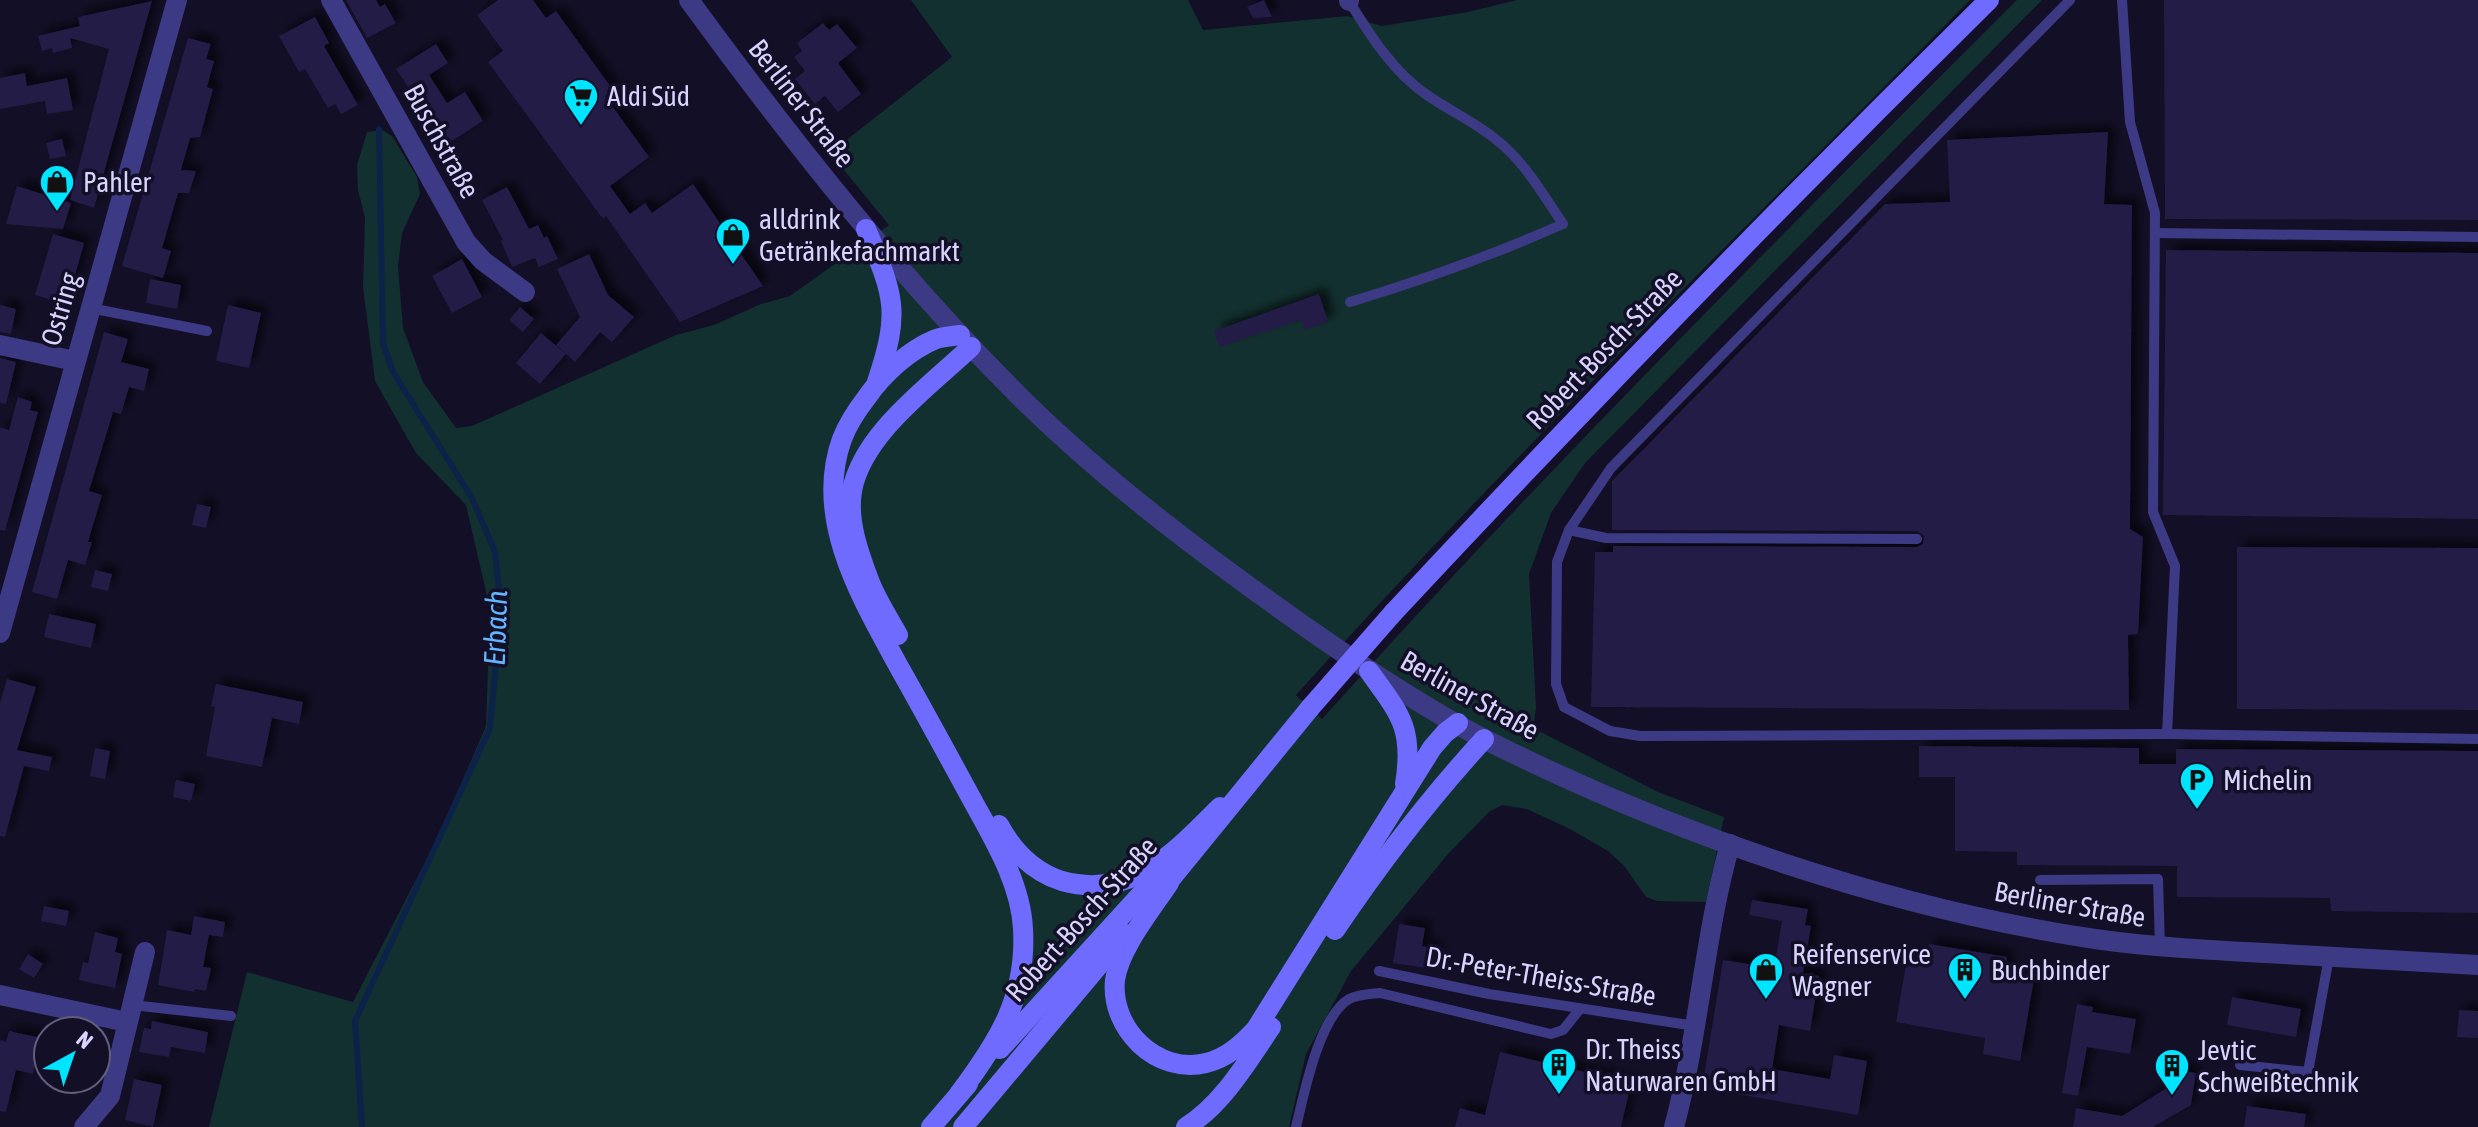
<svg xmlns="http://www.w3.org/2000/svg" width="2478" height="1127" viewBox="0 0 2478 1127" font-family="'Asap Condensed',sans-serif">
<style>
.green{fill:#12302f}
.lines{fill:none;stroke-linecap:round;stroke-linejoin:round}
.stream{stroke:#0c2248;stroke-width:6}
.building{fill:#241b47;filter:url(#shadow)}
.service{stroke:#3d3a85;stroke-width:10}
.minor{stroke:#3d3a85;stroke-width:20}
.tertiary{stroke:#3d3a85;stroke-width:20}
.secondary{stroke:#6f6bff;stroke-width:20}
.secondary-bridge{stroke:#6f6bff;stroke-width:20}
.labels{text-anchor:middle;stroke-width:7;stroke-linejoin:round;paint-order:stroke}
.poi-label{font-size:28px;fill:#d9d4ff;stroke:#130f26;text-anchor:start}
.street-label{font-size:28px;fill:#d9d4ff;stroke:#130f26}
.water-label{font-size:30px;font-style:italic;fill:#62b6ff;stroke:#130f26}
</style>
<defs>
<filter id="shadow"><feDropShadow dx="7" dy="-7" stdDeviation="4" flood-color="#0009"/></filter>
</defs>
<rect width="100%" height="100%" fill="#130f26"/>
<!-- green -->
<path class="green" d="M 911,0 L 1188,0 L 1203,30 L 1347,16 L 1382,26 L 1468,12 L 1517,0 L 1970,0 C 1744,230 1512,455 1296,695 L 1322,719 C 1545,471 1781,235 2017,0 L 2042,0 L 1585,463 L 1551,513 L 1529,574 L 1536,708 L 1533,728 L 1658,792 L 1724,817 L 1706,902 L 1657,901 L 1646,897 L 1625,867 L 1608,851 L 1570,829 L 1527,809 L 1502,805 L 1489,812 L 1448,854 L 1351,971 L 1306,1054 L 1289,1127 L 209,1127 L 247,972 L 353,1002 L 438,837 L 486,726 L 490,609 L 466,505 L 416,453 L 375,381 L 363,287 L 365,218 L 358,190 L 357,165 L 367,132 L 382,130 L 392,136 L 417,177 L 420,194 L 402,233 L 398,266 L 403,328 L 423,382 L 456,428 L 472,426 L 676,335 L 714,325 L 761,304 L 790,296 L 889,225 L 830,153 L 952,57 Z"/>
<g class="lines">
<!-- stream -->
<polyline class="stream" points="362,1127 355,1021 490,728 501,607 495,552 472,498 393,372 383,343 379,129"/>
</g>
<!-- building -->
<g class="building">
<polygon points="346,0 376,0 380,7 385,4 396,23 367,38"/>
<polygon points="498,0 533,0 546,18 556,11 613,90 605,96 649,157 610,186 630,214 645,203 652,213 693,184 763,286 680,322 606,216 603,219 488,62 503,51 477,15"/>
<polygon points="1264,0 1272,17 1253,18 1247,7"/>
<polygon points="2164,0 2478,0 2478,220 2165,219"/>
<polygon points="152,1 94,208 70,200 109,49 70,38 72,48 53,53 52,48 42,51 38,36 80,26 78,17"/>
<polygon points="315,17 329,43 324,46 358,105 341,114 335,104 328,108 305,69 299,72 279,36"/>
<polygon points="823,23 829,30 837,24 857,48 838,63 861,94 838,112 825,96 815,104 795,79 805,71 794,57 802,51 797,43"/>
<polygon points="188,38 211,44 206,59 214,61 207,87 213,89 200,137 190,138 181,170 196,171 189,193 178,193 162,248 171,251 163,278 122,266"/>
<polygon points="436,44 448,63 429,75 447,103 465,92 483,121 447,144 396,69"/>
<polygon points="25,73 27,86 67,78 73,110 47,114 45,101 0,109 0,78"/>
<polygon points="2108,132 2104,204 2132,205 2130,529 2143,537 2138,634 2128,635 2129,710 1591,707 1595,552 1613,552 1613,546 1917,547 1923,544 1924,536 1917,531 1612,530 1612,481 1885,204 1950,202 1947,140"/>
<polygon points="62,139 66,156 50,159 46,143"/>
<polygon points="17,186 71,203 63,229 6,224"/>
<polygon points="507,187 529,229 538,225 544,238 547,236 558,259 539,267 535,258 512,267 501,241 503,240 482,200"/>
<polygon points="53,234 84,243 67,304 35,295"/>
<polygon points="2166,250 2478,253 2478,519 2163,515"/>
<polygon points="589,254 608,295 634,317 612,342 600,332 575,362 556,345 580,317 557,269"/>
<polygon points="462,259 482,297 452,313 432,276"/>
<polygon points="150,279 181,285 177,309 146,303"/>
<polygon points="1319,294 1328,322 1304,330 1301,320 1219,347 1214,331"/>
<polygon points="0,305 16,309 11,334 0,332"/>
<polygon points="228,305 261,313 249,368 216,361"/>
<polygon points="520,307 534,319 523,332 509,320"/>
<polygon points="104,332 128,339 121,362 149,369 144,391 129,387 121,414 113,412 89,491 102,495 88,542 92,542 85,565 68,560 57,599 32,592"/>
<polygon points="541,333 566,354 540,384 516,363"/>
<polygon points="0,358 16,362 6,404 0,403"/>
<polygon points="18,397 32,402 30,410 38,412 5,531 0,530 0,427 9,430"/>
<polygon points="197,504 211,507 206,528 192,525"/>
<polygon points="2237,547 2478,548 2478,710 2237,709"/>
<polygon points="95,570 112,574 108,591 91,587"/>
<polygon points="49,614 96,624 91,648 44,637"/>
<polygon points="7,679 36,687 17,750 52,757 49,771 24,766 5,837 0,836 0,703"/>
<polygon points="216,684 303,702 299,724 272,718 262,767 206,756 215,707 211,706"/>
<polygon points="1919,746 2139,748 2139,764 2176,764 2176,749 2478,751 2478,913 2331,911 2330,898 2177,897 2177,866 2017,865 2017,852 1955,851 1955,777 1919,777"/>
<polygon points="95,748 110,751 105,779 90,776"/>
<polygon points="176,780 195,784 191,801 173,797"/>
<polygon points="1752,900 1808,909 1805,925 1811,926 1803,973 1819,976 1810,1031 1779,1025 1772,1069 1830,1079 1834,1055 1867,1061 1858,1115 1702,1088 1723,960 1774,968 1782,921 1749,915"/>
<polygon points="44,906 69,911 66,926 41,921"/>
<polygon points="194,916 225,922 223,937 209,935 203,967 211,968 206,991 195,989 194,992 158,985 167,930 191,935"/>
<polygon points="1399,924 1425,928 1422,946 1436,948 1433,969 1393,963"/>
<polygon points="95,932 118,938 115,952 122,954 115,988 79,980 83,962 88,963"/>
<polygon points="1929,944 2007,957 2004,974 2034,979 2020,1061 1983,1054 1985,1038 1896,1022 1907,959 1926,962"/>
<polygon points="28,954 43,964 34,978 19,969"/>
<polygon points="2232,997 2301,1009 2296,1037 2227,1025"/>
<polygon points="2077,1004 2093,1007 2092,1012 2136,1019 2130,1054 2087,1047 2078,1096 2062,1093"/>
<polygon points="2459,1010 2478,1011 2478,1038 2457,1037"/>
<polygon points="152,1021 208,1032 205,1053 171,1047 169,1057 139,1052 144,1028 151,1029"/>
<polygon points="9,1031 41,1038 33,1074 16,1070 6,1112 0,1111 0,1040 6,1042"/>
<polygon points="1500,1052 1631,1083 1621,1127 1455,1127 1460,1108 1485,1115"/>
<polygon points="2170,1069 2196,1073 2191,1105 2153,1127 2073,1127 2076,1108 2122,1116 2165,1089"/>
<polygon points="134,1079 162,1085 153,1127 125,1120"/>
<polygon points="2247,1106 2306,1114 2304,1127 2244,1127"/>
</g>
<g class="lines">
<!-- service -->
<g class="service">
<polyline points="2070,0 1611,468 1569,530 1557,562 1556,684 1564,707 1610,731 1640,736 2167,734 2478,739"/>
<polyline points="2122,0 2130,122 2155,213 2153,512 2175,566 2167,734"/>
<path d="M 1349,1 C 1370,35 1393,72 1427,95 C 1453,113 1485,127 1508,150 C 1530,171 1546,199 1563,224 C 1493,255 1423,280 1350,302"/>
<polyline points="2155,233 2478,237"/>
<polyline points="90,308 207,331"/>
<polyline points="1569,530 1606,538 1917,539"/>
<polyline points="2040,880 2158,879 2160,947"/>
<polyline points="1379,971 1489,994 1695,1026"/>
<polyline points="132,1005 231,1016"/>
<polyline points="2240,1065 2308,1072 2329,957"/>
<path d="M 1296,1127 C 1304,1094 1319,1017 1349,999 C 1359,994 1370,994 1380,993 L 1551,1034 L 1563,1030 L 1580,1009"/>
</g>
<!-- minor -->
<g class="minor">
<polyline points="331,0 466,242 483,261 525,292"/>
<polyline points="1349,0 1349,1"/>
<polyline points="0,345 75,361"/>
<polyline points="0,633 177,0"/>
<polyline points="0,995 127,1022"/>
<polyline points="84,1127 110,1096 145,952"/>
<path d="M 1674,1127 C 1699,1034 1704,937 1730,844"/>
</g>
<!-- tertiary -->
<path class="tertiary" d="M 689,0 C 792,141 900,278 1024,401 C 1111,486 1208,558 1307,628 C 1363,667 1427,710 1488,741 C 1674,834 1888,908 2095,939 C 2151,947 2208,950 2265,953 C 2336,957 2407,961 2478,965"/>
<!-- secondary -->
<g class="secondary">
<path d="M 866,229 C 894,296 901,310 877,382"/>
<path d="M 1393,613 C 1587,405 1786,200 1989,0"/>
<path d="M 898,635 C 888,617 876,599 869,580 C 859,553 847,521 852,491 C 862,434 931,385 971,347"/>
<path d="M 1369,671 C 1400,714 1414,728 1405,784"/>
<path d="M 999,825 C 1013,851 1034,872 1062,881 C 1132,900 1175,852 1220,807"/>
<path d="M 1169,883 C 1151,910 1119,949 1115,980 C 1110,1029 1157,1075 1206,1063 C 1227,1058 1242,1044 1256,1029 L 1432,748 L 1445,733 L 1458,723"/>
<polyline points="1161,891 1310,708"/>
<path d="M 1335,930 C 1380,863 1429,799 1484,739"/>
<polyline points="1000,1049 1165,868"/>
<path d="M 959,1094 C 998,1042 1027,997 1023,929 C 1021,885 996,843 975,805 C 950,759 925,713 899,667 C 862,599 813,519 842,439 C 848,423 857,410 867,397 C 883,374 909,350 936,339 C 943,337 952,336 960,335"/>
<polyline points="931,1127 968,1084"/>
<polyline points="963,1127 1125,934"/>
<path d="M 1186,1127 C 1222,1105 1248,1061 1271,1027"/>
</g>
<!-- secondary-bridge -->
<polyline class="secondary-bridge" points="1310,708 1393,613"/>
</g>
<!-- icons -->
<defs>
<symbol id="supermarket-pin" viewBox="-11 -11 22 30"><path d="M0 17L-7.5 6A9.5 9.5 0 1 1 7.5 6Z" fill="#00e5ff" stroke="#130f26"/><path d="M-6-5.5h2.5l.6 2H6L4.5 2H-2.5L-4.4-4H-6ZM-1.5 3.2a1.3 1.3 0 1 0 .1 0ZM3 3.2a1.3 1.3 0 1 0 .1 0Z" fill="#111"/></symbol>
<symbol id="shop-pin" viewBox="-11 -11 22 30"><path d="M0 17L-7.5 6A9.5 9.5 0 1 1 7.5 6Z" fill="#00e5ff" stroke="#130f26"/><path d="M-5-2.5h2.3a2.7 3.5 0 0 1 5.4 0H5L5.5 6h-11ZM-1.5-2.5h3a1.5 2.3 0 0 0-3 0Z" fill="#111"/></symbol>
<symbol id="parking-pin" viewBox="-11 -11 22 30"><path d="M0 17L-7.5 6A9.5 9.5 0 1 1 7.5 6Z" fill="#00e5ff" stroke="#130f26"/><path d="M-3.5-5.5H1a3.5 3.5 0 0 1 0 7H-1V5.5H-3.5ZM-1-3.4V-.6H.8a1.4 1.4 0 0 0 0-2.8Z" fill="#111"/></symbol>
<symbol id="building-pin" viewBox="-11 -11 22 30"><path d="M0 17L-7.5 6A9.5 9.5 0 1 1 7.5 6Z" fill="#00e5ff" stroke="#130f26"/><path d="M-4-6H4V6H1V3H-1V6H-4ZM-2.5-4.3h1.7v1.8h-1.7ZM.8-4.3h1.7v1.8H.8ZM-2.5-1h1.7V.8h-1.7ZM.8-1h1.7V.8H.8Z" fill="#111"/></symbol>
</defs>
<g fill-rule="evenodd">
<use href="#supermarket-pin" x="561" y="76" width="40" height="54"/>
<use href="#shop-pin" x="37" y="162" width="40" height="54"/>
<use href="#shop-pin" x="713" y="215" width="40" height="54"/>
<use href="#parking-pin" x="2177" y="760" width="40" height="54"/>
<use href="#shop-pin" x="1746" y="950" width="40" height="54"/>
<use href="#building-pin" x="1945" y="950" width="40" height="54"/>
<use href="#building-pin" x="1539" y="1045" width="40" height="54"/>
<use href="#building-pin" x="2152" y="1046" width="40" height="54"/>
</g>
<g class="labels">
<!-- poi labels -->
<g class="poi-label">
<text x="607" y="106">Aldi Süd</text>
<text x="83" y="192">Pahler</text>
<text x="759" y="229">alldrink<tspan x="759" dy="32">Getränkefachmarkt</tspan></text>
<text x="2223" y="790">Michelin</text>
<text x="1792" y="964">Reifenservice<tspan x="1792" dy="32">Wagner</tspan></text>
<text x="1991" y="980">Buchbinder</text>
<text x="1585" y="1059">Dr. Theiss<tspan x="1585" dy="32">Naturwaren GmbH</tspan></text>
<text x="2198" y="1060">Jevtic<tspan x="2198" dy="32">Schweißtechnik</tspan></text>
</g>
<!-- street labels -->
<g class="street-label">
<text transform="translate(802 103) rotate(52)" y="10">Berliner Straße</text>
<text transform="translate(442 141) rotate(61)" y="10">Buschstraße</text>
<text transform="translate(60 309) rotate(-74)" y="10">Ostring</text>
<text transform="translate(1604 349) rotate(-46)" y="10">Robert-Bosch-Straße</text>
<text transform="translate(1470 695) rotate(29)" y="10">Berliner Straße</text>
<text transform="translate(2070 904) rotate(10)" y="10">Berliner Straße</text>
<text transform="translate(1081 919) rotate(-48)" y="10">Robert-Bosch-Straße</text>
<text transform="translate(1541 976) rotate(10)" y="10">Dr.-Peter-Theiss-Straße</text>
</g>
<!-- water labels -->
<g class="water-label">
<text transform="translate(496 628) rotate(-88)" y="10">Erbach</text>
</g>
</g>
<!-- north arrow -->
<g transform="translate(72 1055) rotate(40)"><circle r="38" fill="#130f26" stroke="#625e7d" stroke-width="2"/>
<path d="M0-6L14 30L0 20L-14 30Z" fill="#00e5ff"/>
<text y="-12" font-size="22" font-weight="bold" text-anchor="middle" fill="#d9d4ff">N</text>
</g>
</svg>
